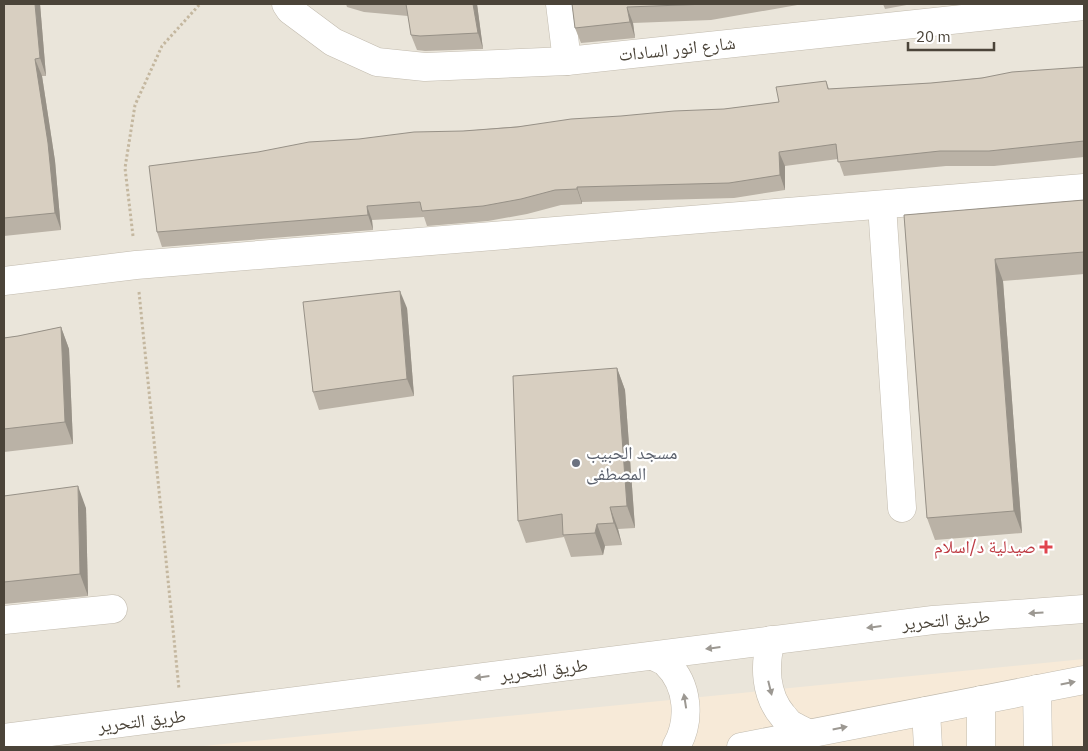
<svg xmlns="http://www.w3.org/2000/svg" width="1088" height="751" viewBox="0 0 1088 751" font-family="'IBM Plex Sans','Noto Naskh Arabic',sans-serif">
<style>
.residential{fill:#eae5da}
.commercial{fill:#f7ead8}
.lines{fill:none;stroke-linecap:round;stroke-linejoin:round}
.minor-casing{stroke:#c2bbae;stroke-width:29}
.path{stroke:#c4b79f;stroke-width:3;stroke-dasharray:2.5 2.5;stroke-linecap:butt}
.minor{stroke:#fff;stroke-width:28}
.wall{fill:#bab2a6}
.shaded-wall{fill:#979187}
.building{fill:#d8cfc1;stroke:#979187}
.oneway{fill:#9c9892}
.worship-dot{fill:#6b7280;stroke:#fff;stroke-width:2}
.health-dot{fill:#e0444e;stroke:#fff;stroke-width:2}
.labels{text-anchor:middle;stroke-width:4.5;stroke-linejoin:round;paint-order:stroke}
.street-label{font-size:18px;fill:#4b4439;stroke:#fff}
.worship-label{font-size:18px;fill:#5b616d;stroke:#fff;text-anchor:start}
.health-label{font-size:18px;fill:#be3a42;stroke:#fff;text-anchor:end}
</style>
<rect width="100%" height="100%" fill="#f6f3ec"/>
<!-- residential -->
<rect class="residential" x="4" y="4" width="1080" height="743"/>
<!-- commercial -->
<polygon class="commercial" points="1084,659 1084,747 194,747"/>
<g class="lines">
<defs>
<g id="minor">
<polyline points="286,4 290,10 333,42 377,62 425,67 567,61 1084,6"/>
<polyline points="560,4 567,61"/>
<polyline points="882,205 902,508"/>
<polyline points="4,281 136,265 1084,188"/>
<polyline points="4,620 113,609"/>
<path d="M 771,640 C 764,666 765,695 783,716 C 786,719 788,723 792,725 C 797,728 804,731 809,734"/>
<path d="M 653,656 C 657,658 663,660 666,663 C 689,685 691,721 676,747"/>
<polyline points="1037,689 1038,747"/>
<polyline points="981,700 981,747"/>
<polyline points="926,711 928,747"/>
<polyline points="4,738 933,620 1084,609"/>
<polyline points="741,747 1084,680"/>
</g>
</defs>
<!-- minor casing -->
<use href="#minor" class="minor-casing"/>
<!-- path -->
<g class="path">
<polyline points="133,236 125,168 135,105 162,46 200,4"/>
<polyline points="139,292 179,689"/>
</g>
<!-- minor -->
<use href="#minor" class="minor"/>
</g>
<!-- wall -->
<g class="wall">
<polygon points="4,4 40,4 46,76 42,76 55,161 61,230 4,236"/>
<polygon points="346,4 477,4 483,49 425,51 417,50 411,35 408,16 364,12 347,7"/>
<polygon points="572,4 803,4 711,20 633,23 635,38 581,43 575,28"/>
<polygon points="883,4 912,4 885,9"/>
<polygon points="1084,67 1084,157 994,166 946,166 844,176 838,159 785,166 785,190 734,198 582,202 582,204 561,205 527,214 488,221 427,226 424,217 372,220 373,230 162,247 157,232 463,131 724,109 779,102 826,81 829,89 931,83"/>
<polygon points="1084,200 1084,274 1003,281 1022,533 935,540 927,518 904,215"/>
<polygon points="407,308 414,396 319,410 313,392"/>
<polygon points="61,327 69,349 73,444 4,452 4,338 18,336"/>
<polygon points="617,368 625,390 635,528 618,529 622,545 605,546 603,555 571,557 564,537 526,543 518,521"/>
<polygon points="4,496 86,508 88,596 4,604"/>
</g>
<!-- shaded-wall -->
<g class="shaded-wall">
<polygon points="35,4 40,4 46,76 40,58"/>
<polygon points="473,4 477,4 483,49 478,33"/>
<polygon points="627,7 633,23 635,38 630,22"/>
<polygon points="35,59 42,76 55,161 61,230 55,213"/>
<polygon points="779,152 785,166 785,190 780,175"/>
<polygon points="577,187 582,202 582,204 577,189"/>
<polygon points="367,206 372,220 373,230 368,215"/>
<polygon points="995,259 1003,281 1022,533 1014,511"/>
<polygon points="400,291 407,308 414,396 407,379"/>
<polygon points="61,327 69,349 73,444 65,422"/>
<polygon points="617,368 625,390 635,528 627,506"/>
<polygon points="78,486 86,508 88,596 80,574"/>
<polygon points="610,507 618,529 622,545 614,523"/>
<polygon points="597,524 605,546 603,555 595,533"/>
</g>
<!-- building -->
<g class="building">
<polygon points="4,4 35,4 40,58 35,59 48,143 55,213 4,218"/>
<polygon points="406,4 473,4 478,33 420,36 411,35"/>
<polygon points="572,4 708,4 627,7 630,22 575,28"/>
<polygon points="1084,67 1084,141 989,151 940,151 838,162 836,144 779,152 780,175 729,183 577,187 577,189 555,190 521,199 483,206 422,211 420,202 367,206 368,215 157,232 149,166 258,152 309,142 359,139 414,132 463,131 517,127 571,119 621,116 674,111 724,109 779,102 776,87 826,81 828,89 931,83 982,78 1012,72"/>
<polygon points="1084,200 1084,252 995,259 1014,511 927,518 904,215"/>
<polygon points="400,291 407,379 313,392 303,302"/>
<polygon points="61,327 65,422 4,429 4,338 18,336"/>
<polygon points="617,368 627,506 610,507 614,523 597,524 595,533 563,535 562,514 518,521 513,376"/>
<polygon points="78,486 80,574 4,582 4,496"/>
</g>
<!-- one-way arrows -->
<defs><path id="oneway-solid" d="M-6-.8H1V-3.2L6.5 0L1 3.2V.8H-6Z" transform="scale(1.25)"/></defs>
<g class="oneway">
<use href="#oneway-solid" transform="translate(1036 613) rotate(176)"/>
<use href="#oneway-solid" transform="translate(874 627) rotate(173)"/>
<use href="#oneway-solid" transform="translate(713 648) rotate(173)"/>
<use href="#oneway-solid" transform="translate(482 677) rotate(173)"/>
<use href="#oneway-solid" transform="translate(1068 683) rotate(-11)"/>
<use href="#oneway-solid" transform="translate(770 688) rotate(76)"/>
<use href="#oneway-solid" transform="translate(685 701) rotate(-99)"/>
<use href="#oneway-solid" transform="translate(840 728) rotate(-11)"/>
</g>
<!-- markers -->
<circle class="worship-dot" cx="576" cy="463" r="5"/>
<path class="health-dot" d="M1043.5 539.5h5v5h5v5h-5v5h-5v-5h-5v-5h5z"/>
<g class="labels">
<!-- street labels -->
<g class="street-label">
<text transform="translate(677 49) rotate(-6)" y="6">شارع انور السادات</text>
<text transform="translate(946 620) rotate(-5)" y="6">طريق التحرير</text>
<text transform="translate(544 670) rotate(-7)" y="6">طريق التحرير</text>
<text transform="translate(142 721) rotate(-7)" y="6">طريق التحرير</text>
</g>
<!-- worship labels -->
<g class="worship-label">
<text x="586" y="459">مسجد الحبيب<tspan x="586" dy="21">المصطفى</tspan></text>
</g>
<!-- health labels -->
<g class="health-label">
<text x="1036" y="553">صيدلية د/اسلام</text>
</g>
</g>
<!-- border -->
<rect width="1088" height="751" fill="none" stroke="#4b4439" stroke-width="10"/>
<!-- scale -->
<path d="M908 42v8h86v-8" fill="none" stroke="#4b4439" stroke-width="2.5"/>
<text x="916" y="42" font-size="15" fill="#4b4439" stroke="#ffffff" stroke-width="4" paint-order="stroke">20 m</text>
</svg>
